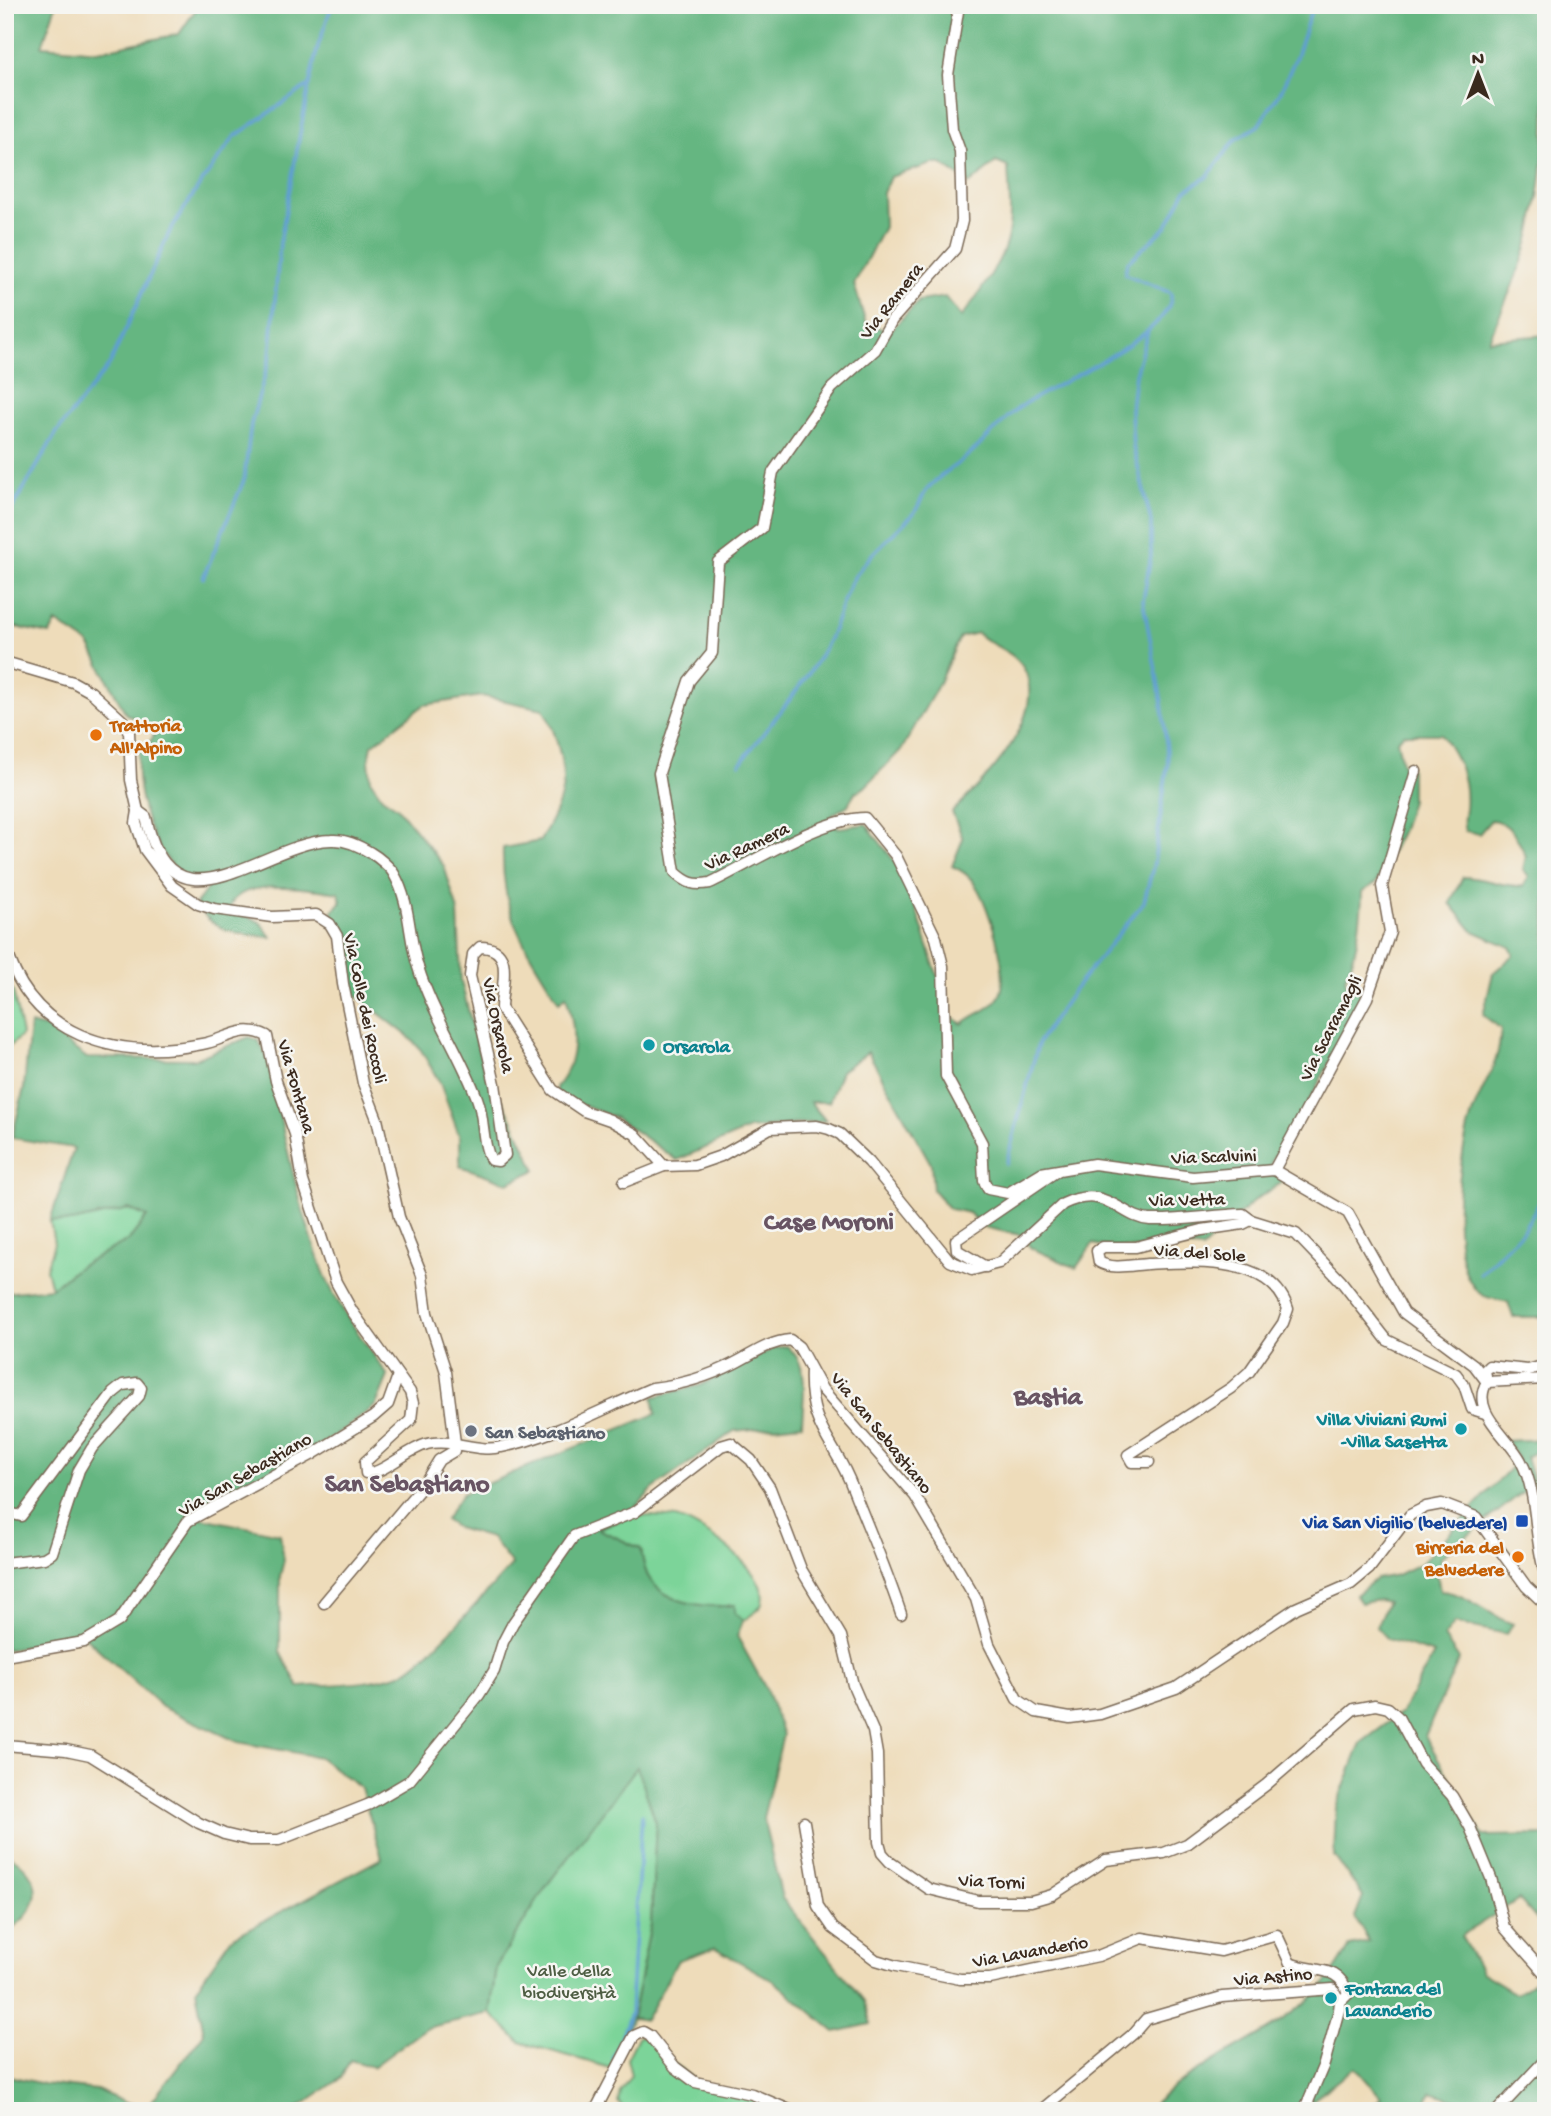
<svg xmlns="http://www.w3.org/2000/svg" width="1551" height="2116" viewBox="0 0 1551 2116" font-family="'Gochi Hand',sans-serif">
<style>
.green{fill:#7cd499;stroke:#5c7f5c;stroke-width:2}
.forest{fill:#65b681;stroke:#507050;stroke-width:2;fill-rule:evenodd}
.lines{fill:none;stroke-linecap:round;stroke-linejoin:round}
.stream{stroke:#609fd2;stroke-width:3.5}
.street-casing{stroke:#7a6855;stroke-width:13}
.street{stroke:#fff;stroke-width:10}
.food-dot{fill:#e8710a;stroke:#f6f6f2;stroke-width:2.5}
.culture-dot{fill:#0f9aa8;stroke:#f6f6f2;stroke-width:2.5}
.worship-dot{fill:#6b7280;stroke:#f6f6f2;stroke-width:2.5}
.transit-dot{fill:#1a4fb4;stroke:#f6f6f2;stroke-width:2.5}
.labels{text-anchor:middle;stroke-width:5;stroke-linejoin:round;paint-order:stroke}
.street-label{font-size:19px;fill:#3b2a1e;stroke:#f6f6f2}
.food-label{font-size:19px;font-weight:bold;fill:#c56008;stroke:#f6f6f2;text-anchor:start}
.culture-label{font-size:19px;font-weight:bold;fill:#0d838f;stroke:#f6f6f2;text-anchor:start}
.worship-label{font-size:19px;font-weight:bold;fill:#5b616d;stroke:#f6f6f2;text-anchor:start}
.transit-label{font-size:19px;font-weight:bold;fill:#164399;stroke:#f6f6f2;text-anchor:end}
.park-label{font-size:19px;fill:#4e5d43;stroke:#f6f6f2}
.district-label{font-size:26px;font-weight:bold;fill:#685463;stroke:#f6f6f2}
</style>
<rect width="100%" height="100%" fill="#f6f6f2"/>
<filter id="ink" filterUnits="userSpaceOnUse"><feTurbulence type="fractalNoise" baseFrequency=".0143" numOctaves="2"/><feDisplacementMap in="SourceGraphic" scale="14" xChannelSelector="R" yChannelSelector="G"/><feConvolveMatrix kernelMatrix="1 2 1 2 8 2 1 2 1" color-interpolation-filters="sRGB"/></filter>
<filter id="wash" filterUnits="userSpaceOnUse"><feTurbulence type="fractalNoise" baseFrequency=".00686" numOctaves="4" result="noise"/><feDisplacementMap in="SourceGraphic" scale="28" xChannelSelector="R" yChannelSelector="G"/><feGaussianBlur stdDeviation="1.57" result="paint"/><feColorMatrix in="noise" values="0 0 0 0 0 0 0 0 0 0 0 0 0 0 0 0 0 1.4 0 .05"/><feComposite in="paint" operator="in"/></filter>
<g filter="url(#wash)">
<rect width="100%" height="100%" fill="#eedcba"/>
<!-- green -->
<g class="green">
<polygon points="5,983 13,991 22,1035 5,1051"/>
<polygon points="129,1209 147,1216 129,1240 80,1266 51,1288 46,1269 54,1243 50,1221 72,1222"/>
<path d="M 631,1516 C 645,1516 661,1515 675,1518 C 700,1523 771,1572 762,1603 C 761,1610 749,1616 743,1621 L 735,1613 L 734,1605 C 709,1609 668,1603 651,1581 C 644,1572 643,1560 641,1549 L 597,1529 Z"/>
<polygon points="637,1766 656,1822 651,1924 632,2018 610,2068 520,2042 490,2013 496,1967 547,1885"/>
<polygon points="643,2036 703,2088 739,2095 777,2111 626,2111 618,2102 620,2092 631,2075 627,2059 638,2037"/>
</g>
<!-- forest -->
<g class="forest">
<path d="M 5,5 L 56,5 L 42,46 L 98,51 L 179,34 L 199,5 L 1546,5 C 1546,87 1550,171 1526,250 C 1516,281 1501,310 1489,340 L 1546,335 L 1546,1317 L 1513,1317 L 1508,1302 C 1501,1300 1489,1299 1482,1295 C 1443,1270 1459,1146 1474,1109 C 1487,1077 1499,1065 1501,1029 L 1483,1015 L 1493,973 L 1514,955 L 1510,947 L 1473,931 L 1450,903 L 1463,877 C 1484,877 1505,888 1524,886 L 1529,876 L 1523,870 L 1526,856 C 1518,840 1510,821 1491,820 L 1479,834 L 1465,831 C 1462,822 1464,818 1465,809 C 1468,778 1458,758 1441,734 L 1404,734 L 1397,740 L 1402,764 L 1411,767 L 1411,801 L 1402,830 L 1376,883 L 1362,892 C 1362,913 1356,962 1345,977 L 1347,985 L 1363,993 L 1361,1002 L 1282,1153 L 1274,1156 L 1270,1166 L 1289,1178 L 1255,1200 L 1202,1249 C 1166,1244 1128,1253 1093,1244 L 1076,1268 L 1031,1248 L 1020,1235 L 983,1227 L 969,1213 L 950,1209 L 933,1190 L 931,1164 L 868,1052 L 841,1071 L 829,1102 L 810,1102 L 826,1121 L 749,1129 L 677,1160 L 616,1118 L 558,1096 L 556,1087 C 579,1061 576,1028 566,996 L 559,1002 C 525,945 501,918 503,848 L 540,841 C 549,825 562,802 563,784 C 564,761 555,729 543,709 L 482,696 L 424,705 L 372,745 L 369,761 L 371,781 L 382,797 L 397,807 L 444,866 L 458,911 L 461,981 L 478,1049 L 487,1078 L 507,1109 L 536,1170 L 508,1183 L 460,1166 L 460,1138 L 440,1083 L 421,1050 L 408,1036 L 354,994 L 338,924 L 332,912 L 341,902 L 339,893 C 313,889 239,876 229,908 L 260,922 L 271,937 C 239,934 214,934 196,904 L 208,887 L 227,879 C 215,878 194,881 184,875 C 150,854 131,784 140,748 L 150,742 L 157,730 L 126,714 L 89,644 L 56,622 L 50,634 L 5,625 ZM 996,162 L 1008,167 C 1009,190 1013,221 1006,243 C 1001,262 974,302 961,317 L 945,297 L 919,301 L 890,331 L 866,324 L 854,284 L 884,227 L 883,193 L 890,177 L 932,164 L 942,164 L 970,184 ZM 977,633 C 993,648 1017,651 1026,673 C 1044,722 984,782 952,812 L 963,839 L 952,866 C 963,871 970,876 976,886 C 989,906 1010,973 1000,995 C 993,1010 974,1013 962,1024 L 950,1015 L 909,887 L 895,862 L 866,824 L 838,828 L 832,815 L 848,805 L 855,792 L 864,788 L 902,749 L 937,687 L 960,637 Z"/>
<path d="M 30,1024 L 46,1028 L 87,1058 L 195,1059 L 249,1037 L 258,1040 L 267,1056 C 283,1128 296,1202 323,1270 C 337,1308 366,1343 388,1376 L 376,1405 L 350,1425 L 300,1458 L 188,1515 L 280,1534 L 284,1560 L 280,1576 L 280,1652 L 299,1687 C 332,1684 368,1685 400,1674 C 424,1665 491,1587 512,1565 L 491,1538 L 457,1528 L 445,1520 L 462,1494 L 656,1414 L 653,1397 L 701,1385 L 775,1348 L 787,1346 C 811,1366 803,1395 802,1424 L 734,1431 L 653,1489 L 635,1508 L 598,1529 L 641,1549 C 643,1560 644,1572 651,1581 C 668,1604 709,1609 735,1605 L 735,1613 L 743,1621 L 737,1636 L 766,1689 L 783,1735 L 763,1818 L 782,1898 L 864,2001 L 871,2024 L 835,2032 L 774,1981 L 715,1948 L 678,1960 L 645,2020 L 632,2018 L 651,1924 L 656,1822 L 637,1767 L 547,1885 L 496,1966 L 490,2013 L 426,2028 L 373,2067 L 350,2060 L 341,2078 L 293,2111 L 5,2111 L 5,2075 L 43,2084 L 97,2090 L 126,2103 L 148,2106 L 204,2033 L 196,1989 L 230,1939 L 382,1858 L 361,1788 L 319,1757 L 238,1742 L 162,1707 L 85,1637 L 5,1650 L 5,1293 L 51,1288 L 80,1266 L 129,1240 L 147,1217 L 129,1209 L 72,1222 L 50,1221 L 74,1148 L 12,1138 L 24,1088 Z"/>
<path d="M 1546,1439 L 1546,1456 L 1535,1452 L 1526,1457 L 1534,1483 L 1440,1558 L 1442,1565 L 1437,1573 L 1440,1591 C 1466,1592 1488,1615 1513,1624 L 1506,1634 L 1455,1623 L 1444,1637 L 1459,1659 L 1425,1736 L 1483,1836 L 1546,1835 L 1546,1930 L 1519,1899 L 1461,1936 L 1481,1972 L 1516,1993 L 1546,1975 L 1546,2111 L 1476,2111 L 1472,2105 L 1431,2092 L 1422,2111 L 1369,2111 L 1381,2097 L 1355,2067 L 1299,2111 L 1147,2111 C 1194,2062 1262,2042 1311,1998 C 1327,1984 1339,1964 1350,1946 L 1369,1942 L 1355,1917 L 1363,1896 L 1334,1856 L 1336,1807 L 1361,1743 L 1401,1713 L 1434,1654 L 1387,1639 L 1376,1627 L 1387,1602 L 1379,1600 L 1361,1603 L 1356,1595 L 1376,1579 L 1397,1575 L 1422,1563 L 1518,1460 L 1506,1441 Z"/>
<path d="M 5,1852 C 47,1877 45,1908 5,1933 Z"/>
</g>
<g class="lines">
<!-- stream -->
<g class="stream">
<polyline points="5,521 57,432 110,364 170,231 197,189 234,137 309,85"/>
<polyline points="203,578 244,480 251,424 270,357 280,242 309,85 318,46 332,5"/>
<path d="M 740,764 C 768,725 808,682 829,639 C 839,618 842,595 855,576 C 871,551 894,535 913,514 C 919,507 921,498 926,491 C 937,476 952,469 966,457 C 984,443 999,424 1016,410 C 1046,386 1177,335 1171,293 L 1125,274 L 1127,263 L 1167,226 L 1185,191 L 1207,177 L 1236,139 L 1258,126 L 1281,91 L 1296,57 L 1313,5"/>
<polyline points="1006,1164 1039,1041 1074,990 1144,902 1154,863 1168,761 1162,703 1143,601 1151,555 1151,521 1133,446 1131,410 1135,374 1148,331"/>
<polyline points="1480,1274 1522,1232 1546,1192"/>
<polyline points="613,2058 630,2014 642,1815"/>
</g>
</g>
</g>
<g filter="url(#ink)">
<g class="lines">
<defs>
<g id="street">
<path d="M 959,5 L 948,75 L 952,129 L 960,151 L 962,221 L 955,249 L 892,320 L 875,350 L 832,388 L 773,472 L 762,528 L 718,562 L 712,653 L 689,681 L 659,773 L 675,872 C 687,883 694,886 710,883 C 752,863 821,818 865,818 L 896,856 L 936,938 L 943,966 L 946,1076 L 982,1143 L 984,1181 L 988,1189 L 1008,1193 L 1041,1173 L 1094,1164 L 1193,1177 L 1274,1170 L 1348,1213 L 1404,1313 L 1474,1365 L 1487,1382"/>
<polyline points="5,662 73,682 91,692 123,721 129,732 131,780 138,811 136,823 145,850 172,886 198,904 214,909 272,917 316,915 330,924 337,936 343,984 363,1083 377,1119 399,1217 422,1275 427,1313 446,1372 455,1443 454,1451 439,1460 424,1484 324,1603"/>
<path d="M 138,811 L 146,817 C 172,941 261,842 331,840 C 344,839 360,846 371,853 C 378,857 390,867 394,874 C 411,904 408,936 418,967 C 432,1013 460,1053 477,1098 C 485,1118 481,1142 491,1160 L 498,1161 L 505,1155 L 495,1084 L 470,976 L 473,954 L 480,947 C 516,947 501,985 501,1008 L 553,1090 L 584,1111 L 610,1120 L 635,1134 L 664,1166 L 695,1165 L 721,1156 L 770,1128 L 817,1126 L 829,1129 L 840,1134 L 869,1162 L 950,1261 L 972,1270 L 999,1263 L 1063,1204 C 1108,1183 1120,1218 1150,1220 C 1181,1221 1213,1215 1243,1214 L 1251,1220 L 1296,1234 L 1341,1281 L 1387,1340 L 1456,1374 L 1464,1385 L 1472,1409 L 1485,1413"/>
<path d="M 5,944 C 29,1036 116,1061 202,1044 C 226,1040 242,1023 267,1036 L 276,1081 L 295,1134 L 303,1181 L 336,1282 L 352,1311 L 410,1392 L 413,1403 L 411,1420 L 365,1462 L 366,1473 C 382,1475 406,1450 427,1444 C 452,1438 476,1453 501,1447 C 553,1437 604,1408 652,1388 C 680,1385 710,1376 735,1363 C 755,1353 768,1342 790,1340 L 799,1347 L 822,1389 L 915,1496 L 976,1599 L 989,1644 L 1017,1699 L 1036,1712 L 1070,1718 L 1100,1714 L 1176,1688 L 1296,1608 L 1351,1584 L 1369,1569 L 1410,1515 L 1426,1507 L 1442,1504 L 1476,1517 L 1526,1586 L 1546,1605"/>
<polyline points="1274,1170 1367,998 1390,932 1382,886 1416,771"/>
<polyline points="624,1182 664,1166"/>
<polyline points="986,1267 957,1250 956,1240 1057,1171"/>
<path d="M 811,1370 C 808,1430 836,1441 853,1489 C 869,1530 887,1571 901,1614"/>
<polyline points="1486,1376 1485,1370 1489,1366 1528,1370 1546,1365"/>
<path d="M 1487,1382 C 1469,1411 1509,1437 1521,1461 C 1539,1495 1533,1540 1546,1576"/>
<polyline points="1487,1382 1546,1379"/>
<path d="M 1149,1462 L 1132,1462 L 1128,1455 L 1231,1388 L 1249,1372 L 1283,1323 L 1288,1309 C 1271,1255 1193,1262 1147,1264 C 1132,1265 1112,1270 1099,1262 L 1097,1251 L 1103,1247 L 1136,1247 L 1202,1230 L 1243,1224 L 1251,1220"/>
<polyline points="5,1512 21,1516 113,1393 123,1385 137,1383 141,1388 139,1396 92,1448 79,1470 52,1553 44,1558 5,1563"/>
<polyline points="5,1656 84,1642 119,1621 188,1521 313,1454 373,1417 388,1404 398,1376"/>
<polyline points="5,1745 66,1750 90,1755 199,1823 224,1834 249,1840 279,1840 370,1804 409,1781 479,1695 494,1671 503,1642 513,1623 574,1536 635,1512 721,1446 731,1443 751,1460 770,1488 801,1569 841,1636 853,1685 873,1731 877,1754 879,1842 882,1853 890,1862 929,1889 978,1901 1031,1901 1052,1895 1106,1860 1164,1853 1187,1844 1266,1785 1354,1709 1375,1705 1388,1708 1398,1717 1423,1764 1452,1796 1470,1827 1491,1878 1504,1927 1546,1975"/>
<path d="M 804,1822 L 818,1906 L 833,1928 L 876,1960 L 896,1966 L 960,1979 L 990,1979 L 1098,1956 L 1142,1938 L 1221,1951 L 1277,1935 L 1290,1963 C 1313,1973 1340,1964 1348,1994 L 1340,2002"/>
<polyline points="595,2111 634,2036 643,2032 650,2036 675,2067 695,2082 752,2094 792,2111"/>
<polyline points="1040,2111 1133,2034 1146,2019 1222,1997 1333,1989 1340,2002 1339,2010 1324,2064 1304,2111"/>
<polyline points="1497,2111 1546,2059"/>
</g>
</defs>
<!-- street casing -->
<use href="#street" class="street-casing"/>
<!-- street -->
<use href="#street" class="street"/>
</g>
</g>
<!-- markers -->
<g class="food-dot">
<circle cx="96" cy="735" r="7"/>
<circle cx="1518" cy="1557" r="7"/>
</g>
<g class="culture-dot">
<circle cx="649" cy="1045" r="7"/>
<circle cx="1461" cy="1429" r="7"/>
<circle cx="1331" cy="1998" r="7"/>
</g>
<circle class="worship-dot" cx="471" cy="1431" r="7"/>
<rect class="transit-dot" x="1515" y="1514" width="14" height="14" rx="3.5"/>
<g class="labels">
<!-- street labels -->
<g class="street-label">
<text transform="translate(890 300) rotate(-52)" y="7">Via Ramera</text>
<text transform="translate(746 845) rotate(-25)" y="7">Via Ramera</text>
<text transform="translate(367 1008) rotate(78)" y="7">Via Colle dei Roccoli</text>
<text transform="translate(500 1025) rotate(78)" y="7">Via Orsarola</text>
<text transform="translate(1329 1027) rotate(-63)" y="7">Via Scaramagli</text>
<text transform="translate(298 1086) rotate(74)" y="7">Via Fontana</text>
<text transform="translate(1214 1155) rotate(-2)" y="7">Via Scalvini</text>
<text transform="translate(1187 1198) rotate(-1)" y="7">Via Vetta</text>
<text transform="translate(1200 1251) rotate(4)" y="7">Via del Sole</text>
<text transform="translate(883 1432) rotate(51)" y="7">Via San Sebastiano</text>
<text transform="translate(244 1473) rotate(-30)" y="7">Via San Sebastiano</text>
<text transform="translate(992 1880) rotate(3)" y="7">Via Torni</text>
<text transform="translate(1030 1950) rotate(-10)" y="7">Via Lavanderio</text>
<text transform="translate(1273 1975) rotate(-5)" y="7">Via Astino</text>
</g>
<!-- food labels -->
<g class="food-label">
<text x="110" y="731">Trattoria<tspan x="110" dy="22">All'Alpino</tspan></text>
<text x="1504" y="1553" text-anchor="end">Birreria del<tspan x="1504" dy="22">Belvedere</tspan></text>
</g>
<!-- culture labels -->
<g class="culture-label">
<text x="663" y="1052">Orsarola</text>
<text x="1447" y="1425" text-anchor="end">Villa Viviani Rumi<tspan x="1447" dy="22">-Villa Sasetta</tspan></text>
<text x="1345" y="1994">Fontana del<tspan x="1345" dy="22">Lavanderio</tspan></text>
</g>
<!-- worship labels -->
<g class="worship-label">
<text x="485" y="1438">San Sebastiano</text>
</g>
<!-- transit labels -->
<g class="transit-label">
<text x="1508" y="1528">Via San Vigilio (belvedere)</text>
</g>
<!-- park labels -->
<g class="park-label">
<text x="569" y="1976">Valle della<tspan x="569" dy="22">biodiversità</tspan></text>
</g>
<!-- district labels -->
<g class="district-label">
<text x="829" y="1229">Case Moroni</text>
<text x="1048" y="1404">Bastia</text>
<text x="407" y="1491">San Sebastiano</text>
</g>
</g>
<!-- margin -->
<rect width="1551" height="2116" fill="none" stroke="#f6f6f2" stroke-width="28"/>
<!-- north arrow -->
<g transform="translate(1478 74)" stroke="#f6f6f2" stroke-width="5" paint-order="stroke">
<path d="M0-5L12 26L0 18L-12 26Z" fill="#3b2a1e"/>
<text y="-10" font-size="19" font-weight="bold" text-anchor="middle" fill="#3b2a1e">N</text>
</g>
</svg>
